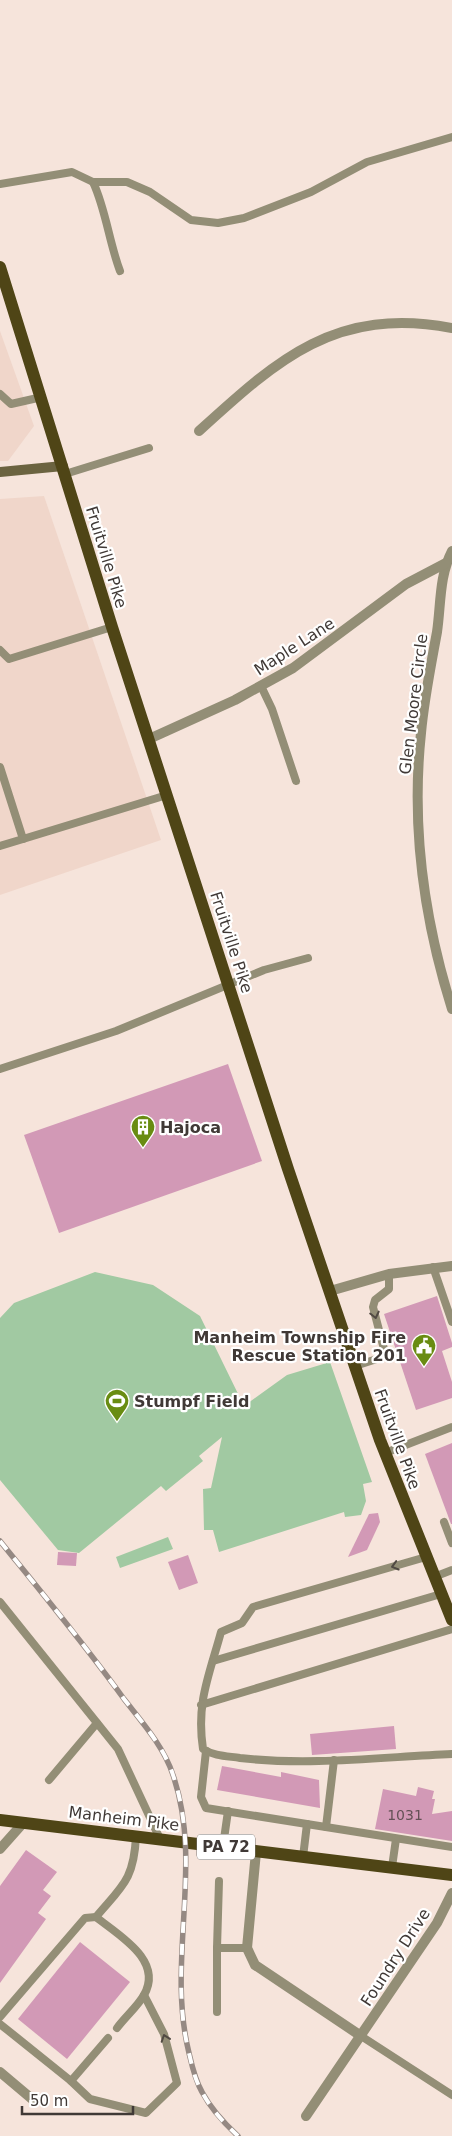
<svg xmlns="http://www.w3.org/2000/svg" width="452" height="2136" viewBox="0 0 452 2136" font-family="'DejaVu Sans',sans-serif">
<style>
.built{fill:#f0d6ca}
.green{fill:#a1c9a2}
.building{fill:#d299b6}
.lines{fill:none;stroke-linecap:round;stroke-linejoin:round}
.service{stroke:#938e76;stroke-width:8}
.minor{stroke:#938e76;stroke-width:10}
.secondary{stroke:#6b6340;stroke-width:10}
.primary{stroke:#4f4516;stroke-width:12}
.rail-casing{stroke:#958983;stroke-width:5.5}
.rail{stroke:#fff;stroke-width:4;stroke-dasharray:11;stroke-linecap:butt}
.oneway{stroke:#514a43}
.labels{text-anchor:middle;stroke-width:4.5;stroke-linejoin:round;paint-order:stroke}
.number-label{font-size:14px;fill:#645156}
.shield{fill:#fff;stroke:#797472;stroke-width:1}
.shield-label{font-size:15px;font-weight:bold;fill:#403936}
.street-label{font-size:16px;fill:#403936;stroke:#fff}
.poi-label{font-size:16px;font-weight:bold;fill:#403936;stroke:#fff;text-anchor:start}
</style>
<rect width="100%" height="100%" fill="#f6e4db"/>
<!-- built -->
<g class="built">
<polygon points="0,331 34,426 8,461 0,461"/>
<polygon points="44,496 161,840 0,895 0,499"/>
</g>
<!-- green -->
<g class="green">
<polygon points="95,1272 153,1285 200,1316 244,1406 287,1375 330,1362 372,1482 363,1484 366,1501 361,1515 345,1517 344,1512 219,1552 213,1530 204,1530 203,1489 211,1488 222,1437 199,1456 203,1461 166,1491 161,1486 79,1553 58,1550 0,1480 0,1318 14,1303"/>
<polygon points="168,1537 173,1549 120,1568 116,1557"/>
</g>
<!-- building -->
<g class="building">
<polygon points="228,1064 262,1161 59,1233 24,1135"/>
<polygon points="437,1296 452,1343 452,1347 442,1351 452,1382 452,1398 416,1410 384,1314"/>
<polygon points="452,1443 452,1524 451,1524 425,1454"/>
<polygon points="378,1513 380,1522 367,1550 348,1557 369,1514"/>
<polygon points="58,1552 77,1553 76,1566 57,1565"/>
<polygon points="188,1555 198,1583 179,1590 168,1562"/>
<polygon points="394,1726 396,1749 312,1755 310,1734"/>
<polygon points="222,1766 281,1777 281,1772 319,1780 320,1808 217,1790"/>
<polygon points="418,1787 434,1791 432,1799 435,1799 432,1814 452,1811 452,1841 375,1829 383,1789 416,1796"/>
<polygon points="26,1850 57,1872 43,1890 51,1896 38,1913 46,1919 0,1983 0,1886"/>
<polygon points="80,1942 130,1982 67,2059 18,2019"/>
</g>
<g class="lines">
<!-- service -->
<g class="service">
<polyline points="93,182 127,182 150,192 191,220 218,223 244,218 311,192 367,162 452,137"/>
<path d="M 0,184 L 72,172 L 93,182 C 106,210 109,242 120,271"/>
<polyline points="0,394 11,404 42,397"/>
<polyline points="65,474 149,448"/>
<polyline points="0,650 9,659 112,627"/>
<polyline points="261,686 272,709 296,781"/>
<polyline points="0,767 23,839 167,795"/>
<polyline points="0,846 23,839"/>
<polyline points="0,1069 116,1031 264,970 308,958"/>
<polyline points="433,1267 452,1322"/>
<polyline points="355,1366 380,1358 385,1353 373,1307 375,1300 389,1289 389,1274"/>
<polyline points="385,1453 452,1427"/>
<polyline points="444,1522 452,1543"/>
<path d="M 426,1557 L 253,1607 L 242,1623 L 221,1632 C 209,1676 196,1703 203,1749 C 214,1756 227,1756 240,1758 C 310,1766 382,1757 452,1754"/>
<polyline points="434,1577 452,1570"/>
<polyline points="0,1602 118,1749 160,1839"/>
<polyline points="213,1661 441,1594"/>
<polyline points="201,1705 452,1629"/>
<polyline points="206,1751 201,1797 206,1808 452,1847"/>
<polyline points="49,1780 97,1723"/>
<polyline points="326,1827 334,1760"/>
<polyline points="223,1846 228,1811"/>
<polyline points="303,1857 307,1824"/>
<polyline points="392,1867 396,1839"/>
<polyline points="219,1881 217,1948 247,1948"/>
<polyline points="217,1948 217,2012"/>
<polyline points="0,2017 85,1918 96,1917"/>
<polyline points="0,2024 71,2081 108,2038"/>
<path d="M 117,2028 C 125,2017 138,2006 144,1995 C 164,1960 118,1935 96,1917 C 122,1886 134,1880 136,1836"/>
<polyline points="361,2036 452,2095"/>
<polyline points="71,2081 90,2099 146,2113 177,2083 164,2034 144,1995"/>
</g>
<!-- minor -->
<g class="minor">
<path d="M 199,431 C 278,359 336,306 452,328"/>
<path d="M 452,551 C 439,576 441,605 437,632 C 431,665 424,699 421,733 C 411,827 424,920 452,1009"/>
<polyline points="149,739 235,700 293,668 406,584 446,563"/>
<polyline points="330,1291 389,1274 452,1266"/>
<polyline points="0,1849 24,1822"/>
<polyline points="256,1852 247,1948 255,1965 361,2036"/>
<polyline points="0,2072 32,2099"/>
<polyline points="306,2116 437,1923 452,1893"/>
</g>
<!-- secondary -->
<polyline class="secondary" points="0,472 63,466"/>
<!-- primary -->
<g class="primary">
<polyline points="0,267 112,627 288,1169 380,1440 452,1620"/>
<polyline points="0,1820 452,1875"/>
</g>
<defs>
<path id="rail" d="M 0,1541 C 42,1593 85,1645 124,1699 C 142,1722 164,1747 173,1775 C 204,1865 166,1961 189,2053 C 192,2066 195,2080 202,2092 C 211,2109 224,2123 238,2136"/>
</defs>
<!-- rail casing -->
<use href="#rail" class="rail-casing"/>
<!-- rail -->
<use href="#rail" class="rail"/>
</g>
<!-- one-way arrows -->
<defs><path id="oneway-chevron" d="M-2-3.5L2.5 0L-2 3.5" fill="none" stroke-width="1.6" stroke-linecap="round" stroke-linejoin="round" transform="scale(1.25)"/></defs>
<g class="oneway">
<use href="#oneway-chevron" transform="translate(375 1315) rotate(77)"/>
<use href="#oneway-chevron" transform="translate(395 1566) rotate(164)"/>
<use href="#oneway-chevron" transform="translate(165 2038) rotate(-109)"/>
</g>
<!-- icons -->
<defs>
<symbol id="building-pin" viewBox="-11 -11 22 30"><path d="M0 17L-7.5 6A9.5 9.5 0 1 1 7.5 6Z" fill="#698c12" stroke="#fff"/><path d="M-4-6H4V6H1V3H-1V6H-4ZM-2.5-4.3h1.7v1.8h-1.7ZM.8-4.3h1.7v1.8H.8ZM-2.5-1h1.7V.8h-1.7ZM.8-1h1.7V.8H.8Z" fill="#fff"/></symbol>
<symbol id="civic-pin" viewBox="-11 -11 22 30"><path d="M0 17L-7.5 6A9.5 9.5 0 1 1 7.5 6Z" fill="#698c12" stroke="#fff"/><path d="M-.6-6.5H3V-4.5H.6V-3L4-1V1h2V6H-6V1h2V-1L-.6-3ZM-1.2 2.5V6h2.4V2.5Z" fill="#fff"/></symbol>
<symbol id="stadium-pin" viewBox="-11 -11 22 30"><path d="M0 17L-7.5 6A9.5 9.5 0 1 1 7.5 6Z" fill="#698c12" stroke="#fff"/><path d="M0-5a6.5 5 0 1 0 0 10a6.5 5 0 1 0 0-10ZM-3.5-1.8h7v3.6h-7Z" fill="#fff"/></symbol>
</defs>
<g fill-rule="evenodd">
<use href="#building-pin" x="129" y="1113" width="28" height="38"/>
<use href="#civic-pin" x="410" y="1332" width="28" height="38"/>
<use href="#stadium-pin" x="103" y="1387" width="28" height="38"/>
</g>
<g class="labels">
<!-- number labels -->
<g class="number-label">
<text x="405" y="1820">1031</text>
</g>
<!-- shield labels -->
<rect class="shield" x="197" y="1834.5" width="58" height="25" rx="4"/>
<g class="shield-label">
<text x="226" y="1852">PA 72</text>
</g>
<!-- street labels -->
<g class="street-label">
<text transform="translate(107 557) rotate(73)" y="6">Fruitville Pike</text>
<text transform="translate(294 646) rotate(-33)" y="6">Maple Lane</text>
<text transform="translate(413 704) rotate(-83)" y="6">Glen Moore Circle</text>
<text transform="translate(232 942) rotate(72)" y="6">Fruitville Pike</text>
<text transform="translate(398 1439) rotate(70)" y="6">Fruitville Pike</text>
<text transform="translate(124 1818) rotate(7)" y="6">Manheim Pike</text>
<text transform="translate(395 1957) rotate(-57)" y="6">Foundry Drive</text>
</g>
<!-- poi labels -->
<g class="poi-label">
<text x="160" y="1133">Hajoca</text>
<text x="406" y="1343" text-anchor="end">Manheim Township Fire<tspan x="406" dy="18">Rescue Station 201</tspan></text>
<text x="134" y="1407">Stumpf Field</text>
</g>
</g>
<!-- scale -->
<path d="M22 2106v8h111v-8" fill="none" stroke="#403936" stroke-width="2.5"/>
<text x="30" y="2106" font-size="15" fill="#403936" stroke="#ffffff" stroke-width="4" paint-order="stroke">50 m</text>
</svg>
